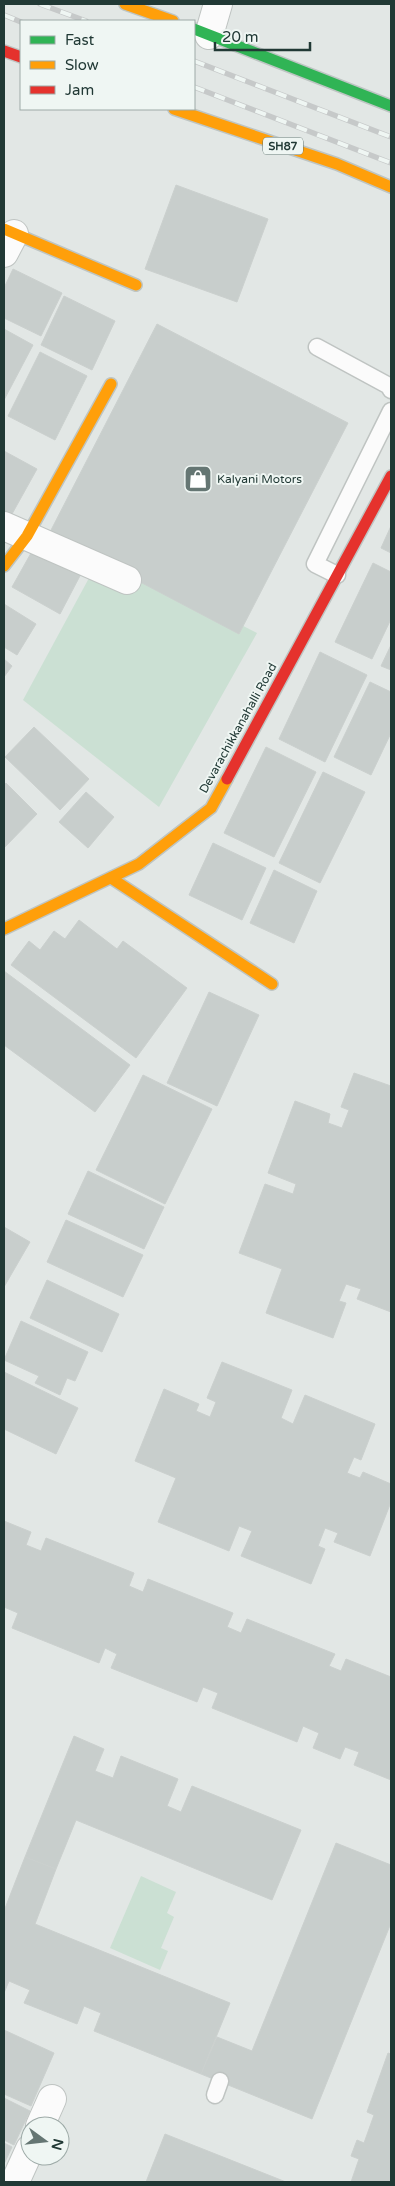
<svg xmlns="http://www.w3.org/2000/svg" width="395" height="2186" font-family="'Varela Round',sans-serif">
	<rect width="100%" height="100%" fill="#e2e7e5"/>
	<g fill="#cbe0d3">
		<polygon points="102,554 257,633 159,807 23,700"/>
		<polygon points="141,1876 176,1892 167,1913 174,1917 161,1948 168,1951 160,1970 110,1948"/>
	</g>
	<g fill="#c8cecc" stroke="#cbd0ce">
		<polygon points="176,185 268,219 237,302 145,269"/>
		<polygon points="13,269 62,293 41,336 4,318 4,288"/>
		<polygon points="64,296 115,321 92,370 41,345"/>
		<polygon points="157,324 348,423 239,634 49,534"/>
		<polygon points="4,329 33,345 4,400"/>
		<polygon points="40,352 87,376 55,440 8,416"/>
		<polygon points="4,451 37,469 7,523 4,521"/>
		<polygon points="391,526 391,553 381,548"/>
		<polygon points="35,546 82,572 60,614 12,587"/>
		<polygon points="373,563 391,572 391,619 372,659 335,642"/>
		<polygon points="4,604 36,624 17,655 4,647"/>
		<polygon points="391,645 391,670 381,666"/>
		<polygon points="320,652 367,675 325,762 279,739"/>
		<polygon points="4,659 12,666 4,677"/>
		<polygon points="370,682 391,692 391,733 371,775 334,757"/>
		<polygon points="34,727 89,779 60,810 5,757"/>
		<polygon points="266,747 316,772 274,857 224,833"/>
		<polygon points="323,772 365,792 320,883 279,863"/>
		<polygon points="6,783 37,814 4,848 4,785"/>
		<polygon points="86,792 114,817 88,848 59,822"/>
		<polygon points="213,843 266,868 242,920 189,895"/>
		<polygon points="274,870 317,891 294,943 250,923"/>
		<polygon points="79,920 117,949 123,941 187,988 136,1058 11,965 29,941 40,950 54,931 65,939"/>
		<polygon points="4,971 130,1065 95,1112 4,1045"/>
		<polygon points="209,992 259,1015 217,1106 167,1083"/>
		<polygon points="354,1073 391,1086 391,1312 357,1299 361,1289 346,1284 339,1301 346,1303 333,1338 266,1313 282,1269 239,1253 265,1184 293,1194 296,1184 268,1173 295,1101 330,1114 328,1123 342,1128 349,1110 341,1107"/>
		<polygon points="143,1075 212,1109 165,1204 96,1170"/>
		<polygon points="88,1171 164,1207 144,1249 68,1214"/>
		<polygon points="66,1220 143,1255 123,1297 47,1262"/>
		<polygon points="4,1227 30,1242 4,1287"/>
		<polygon points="47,1280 119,1314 102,1352 30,1318"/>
		<polygon points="21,1321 88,1352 75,1381 67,1378 60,1395 35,1383 39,1376 4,1360"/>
		<polygon points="222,1362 292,1390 281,1418 293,1424 305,1395 375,1424 361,1460 354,1457 347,1473 360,1478 363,1472 391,1484 391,1502 370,1556 334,1542 338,1533 325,1528 318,1546 325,1549 311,1584 241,1556 252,1531 239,1526 229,1551 158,1522 176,1478 135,1461 164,1389 199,1404 196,1411 210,1417 216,1402 207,1398"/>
		<polygon points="4,1372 78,1408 56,1454 4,1429"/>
		<polygon points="4,1521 31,1532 26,1545 41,1551 46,1538 134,1573 129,1586 143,1592 148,1579 233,1613 227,1627 241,1633 247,1619 335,1654 329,1666 341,1671 346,1659 391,1677 391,1780 354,1765 359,1752 345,1747 340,1759 313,1748 319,1733 303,1726 297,1742 212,1708 218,1693 203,1687 197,1702 111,1668 117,1654 105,1648 99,1663 12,1628 18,1613 4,1607"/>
		<polygon points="74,1736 104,1749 95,1771 113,1778 121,1756 178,1779 167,1806 181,1812 192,1786 301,1830 272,1900 76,1820 56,1869 25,1857"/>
		<polygon points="336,1843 391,1865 391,1923 312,2119 201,2074 217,2037 252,2051"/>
		<polygon points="25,1857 56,1869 35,1924 230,2003 201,2074 94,2031 101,2013 84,2006 77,2024 24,2003 30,1990 9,1981 4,1993 4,1911"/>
		<polygon points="4,2030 54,2053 31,2106 4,2094"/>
		<polygon points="388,2053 391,2054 391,2182 351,2182 359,2159 351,2156 357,2140 364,2143 374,2115 367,2112"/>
		<polygon points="4,2098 30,2111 14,2145 4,2140"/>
		<polygon points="165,2134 286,2182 146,2182"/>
		<polygon points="4,2143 12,2147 4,2164"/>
	</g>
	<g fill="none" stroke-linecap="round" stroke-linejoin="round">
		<defs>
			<g id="lane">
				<polyline points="317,347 389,386 391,390"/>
				<polyline points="337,575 315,564 391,411"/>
				<polyline points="215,2095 220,2081"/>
			</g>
			<g id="street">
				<polyline points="209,35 218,4"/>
				<polyline points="4,253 14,234"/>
				<polyline points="4,526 127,580"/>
				<polyline points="40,2126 52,2099"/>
				<polyline points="15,2182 30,2149"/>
			</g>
			<polyline id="fast" points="194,29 391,106"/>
			<g id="slow">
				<polyline points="125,4 173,21"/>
				<polyline points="174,109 337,164 391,187"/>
				<polyline points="4,229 136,285"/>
				<polyline points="4,566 27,536 111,384"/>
				<polyline points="111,878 272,984"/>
				<polyline points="4,929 139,864 211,808 227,779"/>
			</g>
			<g id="jam">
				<polyline points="4,51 21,57"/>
				<polyline points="227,779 391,476"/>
			</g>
		</defs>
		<use href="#lane" stroke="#bfc4c2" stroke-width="19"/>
		<use href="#street" stroke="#bfc4c2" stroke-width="30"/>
		<use href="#fast" stroke="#bec5c3" stroke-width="14"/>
		<use href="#slow" stroke="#bec5c3" stroke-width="14"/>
		<use href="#jam" stroke="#bec5c3" stroke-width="14"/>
		<use href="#lane" stroke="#fbfbfb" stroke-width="16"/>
		<use href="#street" stroke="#fbfbfb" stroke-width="28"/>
		<use href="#fast" stroke="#30b455" stroke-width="11"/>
		<use href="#slow" stroke="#ff9f0a" stroke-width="11"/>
		<use href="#jam" stroke="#e5322d" stroke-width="11"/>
		<defs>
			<g id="rail">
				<polyline points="40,4 86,21"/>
				<polyline points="4,15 21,22"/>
				<polyline points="194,61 391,137"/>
				<polyline points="194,87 391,163"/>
			</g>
		</defs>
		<use href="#rail" stroke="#c6c9c9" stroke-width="5.5"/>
		<use href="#rail" stroke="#eff6f3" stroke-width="4" stroke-dasharray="11" stroke-linecap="butt"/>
	</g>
	<defs>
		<symbol id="shop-square" viewBox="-11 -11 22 22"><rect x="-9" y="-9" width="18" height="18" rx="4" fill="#657673" stroke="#eff6f3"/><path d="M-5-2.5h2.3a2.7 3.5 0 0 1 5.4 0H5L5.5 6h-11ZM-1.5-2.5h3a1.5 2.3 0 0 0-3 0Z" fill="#fff"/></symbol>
	</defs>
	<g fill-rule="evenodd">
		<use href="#shop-square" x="182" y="463" width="32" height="32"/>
	</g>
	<g text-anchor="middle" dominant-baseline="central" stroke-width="4" stroke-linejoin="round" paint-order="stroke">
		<rect fill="#eff6f3" stroke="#5f726e" stroke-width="1" x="263" y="137.5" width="40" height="17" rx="4"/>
		<g font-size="11" font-weight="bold" fill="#213935">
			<text x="283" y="146">SH87</text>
		</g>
		<g font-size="12" fill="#213935" stroke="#eff6f3" text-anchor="start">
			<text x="217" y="479">Kalyani Motors</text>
		</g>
		<g font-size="12" fill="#213935" stroke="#eff6f3">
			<text transform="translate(238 728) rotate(-61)">Devarachikkanahalli Road</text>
		</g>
	</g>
	<rect width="395" height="2186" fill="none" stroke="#213935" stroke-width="10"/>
	<rect x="20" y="20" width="175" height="90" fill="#eff6f3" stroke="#9daaa7"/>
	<rect x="30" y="36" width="25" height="8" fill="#30b455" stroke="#9daaa7"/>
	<text x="65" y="45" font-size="15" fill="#213935">Fast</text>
	<rect x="30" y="61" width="25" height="8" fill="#ff9f0a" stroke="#9daaa7"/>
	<text x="65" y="70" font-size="15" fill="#213935">Slow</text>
	<rect x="30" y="86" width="25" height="8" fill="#e5322d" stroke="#9daaa7"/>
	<text x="65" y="95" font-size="15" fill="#213935">Jam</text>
	<g transform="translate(45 2141) rotate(105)"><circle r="24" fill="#eff6f3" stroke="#9daaa7"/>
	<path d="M0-4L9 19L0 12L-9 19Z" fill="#657673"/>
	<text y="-8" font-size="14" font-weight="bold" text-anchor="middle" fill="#213935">N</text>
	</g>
	<path d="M215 42v8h95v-8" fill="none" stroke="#213935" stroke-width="2.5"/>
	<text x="222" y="42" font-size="15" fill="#213935" stroke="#eff6f3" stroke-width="4" paint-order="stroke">20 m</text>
</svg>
